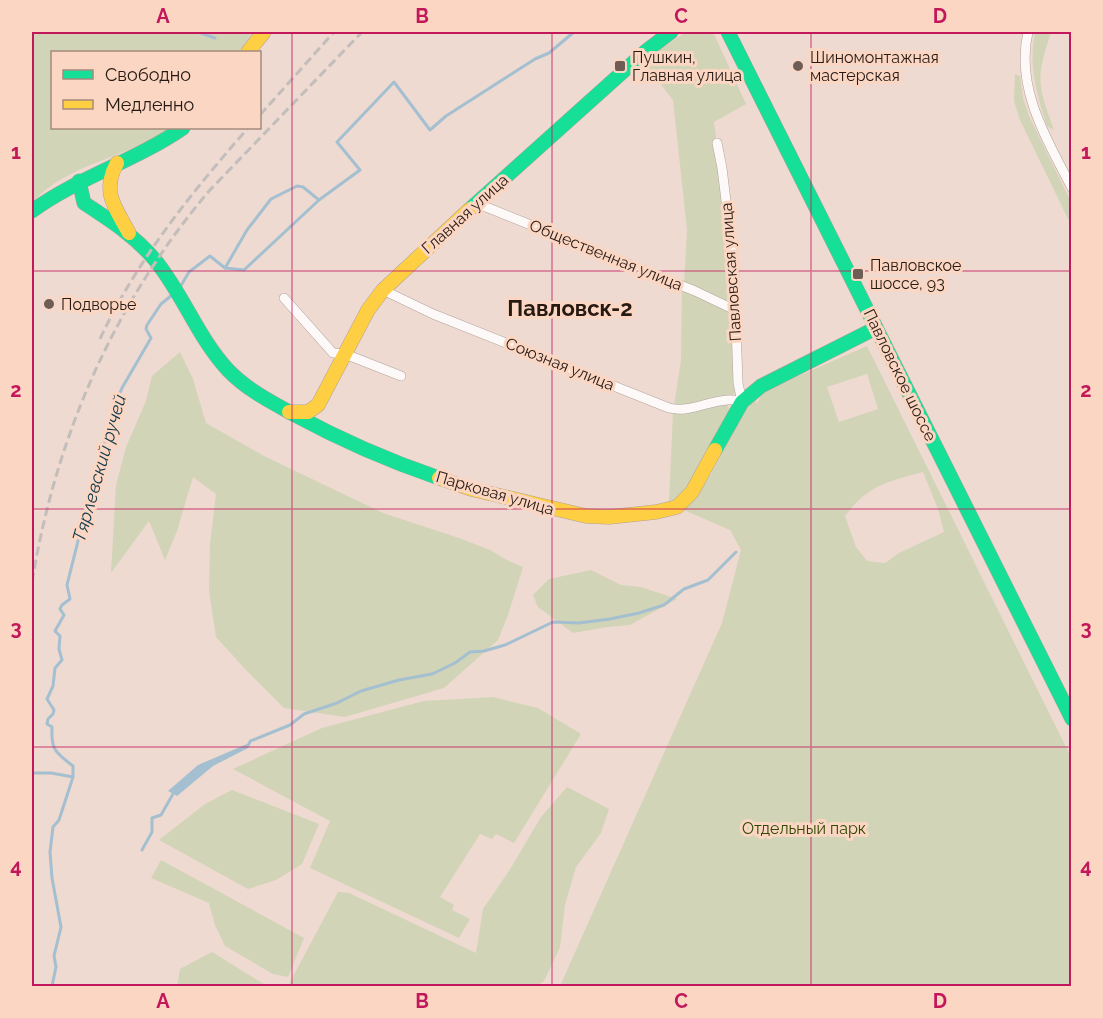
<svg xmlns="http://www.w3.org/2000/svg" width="1103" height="1018" font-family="Raleway,sans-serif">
	<rect width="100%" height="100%" fill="#eedad0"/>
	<g fill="#d2d4b7" fill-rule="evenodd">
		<path d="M32,32h223l-16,20h-187v76h118c-43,31 -102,34 -138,75z"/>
		<polygon points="686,32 713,32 746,104 714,122 716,137 714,143 725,209 733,305 684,283 687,230 673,100 643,61"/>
		<path d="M1035,32h16c-15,46 -14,52 3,98l-7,-4c-10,-31 -19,-61 -12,-94z"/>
		<polygon points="1015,74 1020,76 1023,98 1029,116 1071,202 1071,225 1020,120 1014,101"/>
		<polygon points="682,287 731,312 736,392 731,396 691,405 674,406 681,360"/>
		<path d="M867,346l204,411v229h-511l162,-363 19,-73 -11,-20 -46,-20c16,-16 29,-38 39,-59 10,-18 17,-39 33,-52l1,5 5,-12zM867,374l11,35 -39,13 -12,-35zM923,472l15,37 6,23 -45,21 -14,10 -18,-2 -11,-14 -11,-31c23,-31 42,-34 78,-44z"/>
		<polygon points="180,352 193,379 206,423 264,456 383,513 459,538 490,550 507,560 523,567 508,615 498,640 444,688 345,717 284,708 246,670 216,637 209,591 210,544 216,494 193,477 177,531 165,560 149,521 111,573 116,485 126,447 146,401 152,376"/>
		<path d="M727,403l3,8c-12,23 -36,84 -61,91l4,-90z"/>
		<polygon points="591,570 621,585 641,587 677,599 630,625 608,627 573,633 538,607 533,595 549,579"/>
		<polygon points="493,697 538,708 581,734 514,843 496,834 492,839 480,834 440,897 454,905 452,910 470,919 459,938 310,868 330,821 233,769 322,728 424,701"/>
		<polygon points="567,787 609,809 601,833 576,867 565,905 560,947 544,981 537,986 288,986 338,892 349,893 476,953 483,909 509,871 541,817"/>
		<polygon points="232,790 319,824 302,864 276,880 248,889 159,840 205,804"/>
		<polygon points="161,860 304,938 288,977 273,974 225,946 215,925 209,903 151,878"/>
		<polygon points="212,952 267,986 177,986 180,969"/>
	</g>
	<polygon fill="#a4c0d0" points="250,739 253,740 248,748 213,766 177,796 168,791 198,765 247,744"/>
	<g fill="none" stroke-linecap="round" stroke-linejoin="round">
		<g stroke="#a4c0d0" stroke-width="3">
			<polyline points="198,32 215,38"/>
			<polyline points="225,268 244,270 319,200"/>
			<polyline points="179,289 189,272 210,256 225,268 247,230 271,199 297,186 303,187 319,200 360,170 337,142 394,82 430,130 446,116 535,59 549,53 574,32"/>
			<polyline points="253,740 290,725 304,714 337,703 361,691 399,680 432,674 455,663 470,652 484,651 505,645 553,622 579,623 610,619 639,613 664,605 684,589 708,580 736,552"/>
			<polyline points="32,773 51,773 73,777"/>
			<polyline points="142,850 152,832 152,818 161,815 173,794"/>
			<path d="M52,986l4,-19 -2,-11 7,-29 -9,-49 -2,-26 3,-25 6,-7 14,-43v-11c-18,-14 -22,-16 -21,-39l-5,-3 1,-5 5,-5 1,-4 -7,-11 6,-13 2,-18 7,-8 -3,-11 1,-13 -5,-5 9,-16 -4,-6 2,-4 8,-6 -3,-14 20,-80c-1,-12 5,-17 9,-28 3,-8 1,-20 5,-28 2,-8 8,-6 5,-16l9,-11 -4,-6 9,-12 -1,-9 3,-7 29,-50 -5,-9 1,-4 14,-21 11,-9"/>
		</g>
		<defs>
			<g id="street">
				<path d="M1028,32c-13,56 19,108 44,156"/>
				<polyline points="476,203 695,291 735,310"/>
				<path d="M383,290l50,24 236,94c20,5 38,-7 59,-8 4,-1 10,1 14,2l-4,-19 -4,-117 -12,-98 -5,-25"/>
				<polyline points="284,298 333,353 345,354 401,376"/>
			</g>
			<g id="fast">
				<polyline points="728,32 1072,719"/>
				<path d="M79,181l5,22c26,17 51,33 71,57 28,34 43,78 73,110 18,19 43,32 65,44 46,25 96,47 146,64"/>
				<polyline points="470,209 646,51 671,32"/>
				<path d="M32,211c47,-34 103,-50 151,-83"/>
				<polyline points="715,450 742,402 761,386 876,328"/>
			</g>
			<g id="slow">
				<polyline points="248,52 264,32"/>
				<path d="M117,163c-16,29 -2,44 12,70"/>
				<polyline points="289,412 308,412 318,405 368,310 383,290 470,209"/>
				<polyline points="439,478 471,489 586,516 609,517 656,512 677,507 692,492 715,450"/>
			</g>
		</defs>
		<use href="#street" stroke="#b2a29b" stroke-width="10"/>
		<use href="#fast" stroke="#b2a29b" stroke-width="15"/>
		<use href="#slow" stroke="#b2a29b" stroke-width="15"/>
		<use href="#street" stroke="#fcf9f8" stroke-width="9"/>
		<use href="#fast" stroke="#16e098" stroke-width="14"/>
		<use href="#slow" stroke="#ffcf43" stroke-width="14"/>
		<g stroke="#c3bdbb" stroke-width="3" stroke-dasharray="9 4.5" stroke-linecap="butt">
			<polyline points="260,115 334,32"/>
			<path d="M100,339c36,-78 92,-147 148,-211"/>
			<path d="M32,582c24,-146 81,-277 177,-391l153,-159"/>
		</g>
	</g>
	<path fill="none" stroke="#c2185b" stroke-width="1.5" stroke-opacity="0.55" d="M292,32v954M552,32v954M811,32v954M32,271h1040M32,509h1040M32,747h1040"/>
	<g fill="#6d5d55" stroke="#fbd6c3" stroke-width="2">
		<rect x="614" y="60" width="12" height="12" rx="3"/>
		<circle cx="798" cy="66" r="6"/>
		<rect x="852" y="268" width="12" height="12" rx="3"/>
		<circle cx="49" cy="304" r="6"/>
	</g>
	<g text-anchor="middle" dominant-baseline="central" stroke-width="6" stroke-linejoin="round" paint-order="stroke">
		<g font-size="16" fill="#271a13" stroke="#fbd6c3" text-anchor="start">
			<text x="632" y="57">Пушкин,<tspan x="632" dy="18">Главная улица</tspan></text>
			<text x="810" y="57">Шиномонтажная<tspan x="810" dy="18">мастерская</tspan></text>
			<text x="870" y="265">Павловское<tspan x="870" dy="18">шоссе, 93</tspan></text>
			<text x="61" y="304">Подворье</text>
		</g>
		<g font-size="16" fill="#271a13" stroke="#fbd6c3">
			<text transform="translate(465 214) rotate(-42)">Главная улица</text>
			<text transform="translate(606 255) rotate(22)">Общественная улица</text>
			<text transform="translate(731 272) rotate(-94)">Павловская улица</text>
			<text transform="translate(560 364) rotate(22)">Союзная улица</text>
			<text transform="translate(900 375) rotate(64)">Павловское шоссе</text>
			<text transform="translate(495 493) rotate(16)">Парковая улица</text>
		</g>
		<g font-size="16" fill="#304700" stroke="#fbd6c3">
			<text x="804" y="828">Отдельный парк</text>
		</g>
		<g font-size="18" font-style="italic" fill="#0f384c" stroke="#fbd6c3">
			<text transform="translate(99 468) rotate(-74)">Тярлевский ручей</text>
		</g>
		<g font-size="22" font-weight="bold" fill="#271a13" stroke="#fbd6c3">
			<text x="570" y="308">Павловск-2</text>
		</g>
	</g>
	<rect width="1103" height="1018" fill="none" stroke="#fbd6c3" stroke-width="66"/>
	<rect x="51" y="51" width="210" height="78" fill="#fbd6c3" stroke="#a68b7d" stroke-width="1.5"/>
	<rect x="63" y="70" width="30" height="9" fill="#16e098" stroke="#a68b7d" stroke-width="1.5"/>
	<text x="105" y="81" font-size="18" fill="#271a13">Свободно</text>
	<rect x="63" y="100" width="30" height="9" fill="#ffcf43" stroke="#a68b7d" stroke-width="1.5"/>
	<text x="105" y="111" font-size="18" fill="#271a13">Медленно</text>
	<rect x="33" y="33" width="1037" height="952" fill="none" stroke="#c2185b" stroke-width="2"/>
	<g font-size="20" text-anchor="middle" font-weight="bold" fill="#c2185b">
		<text x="163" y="23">A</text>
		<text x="422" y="23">B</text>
		<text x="681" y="23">C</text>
		<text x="940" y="23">D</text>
		<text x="16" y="159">1</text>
		<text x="1086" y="159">1</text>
		<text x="16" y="397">2</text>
		<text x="1086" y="397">2</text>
		<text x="16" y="635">3</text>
		<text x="1086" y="635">3</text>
		<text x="16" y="873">4</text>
		<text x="1086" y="873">4</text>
		<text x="163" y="1008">A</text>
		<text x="422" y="1008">B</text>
		<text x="681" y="1008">C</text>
		<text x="940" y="1008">D</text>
	</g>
</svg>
